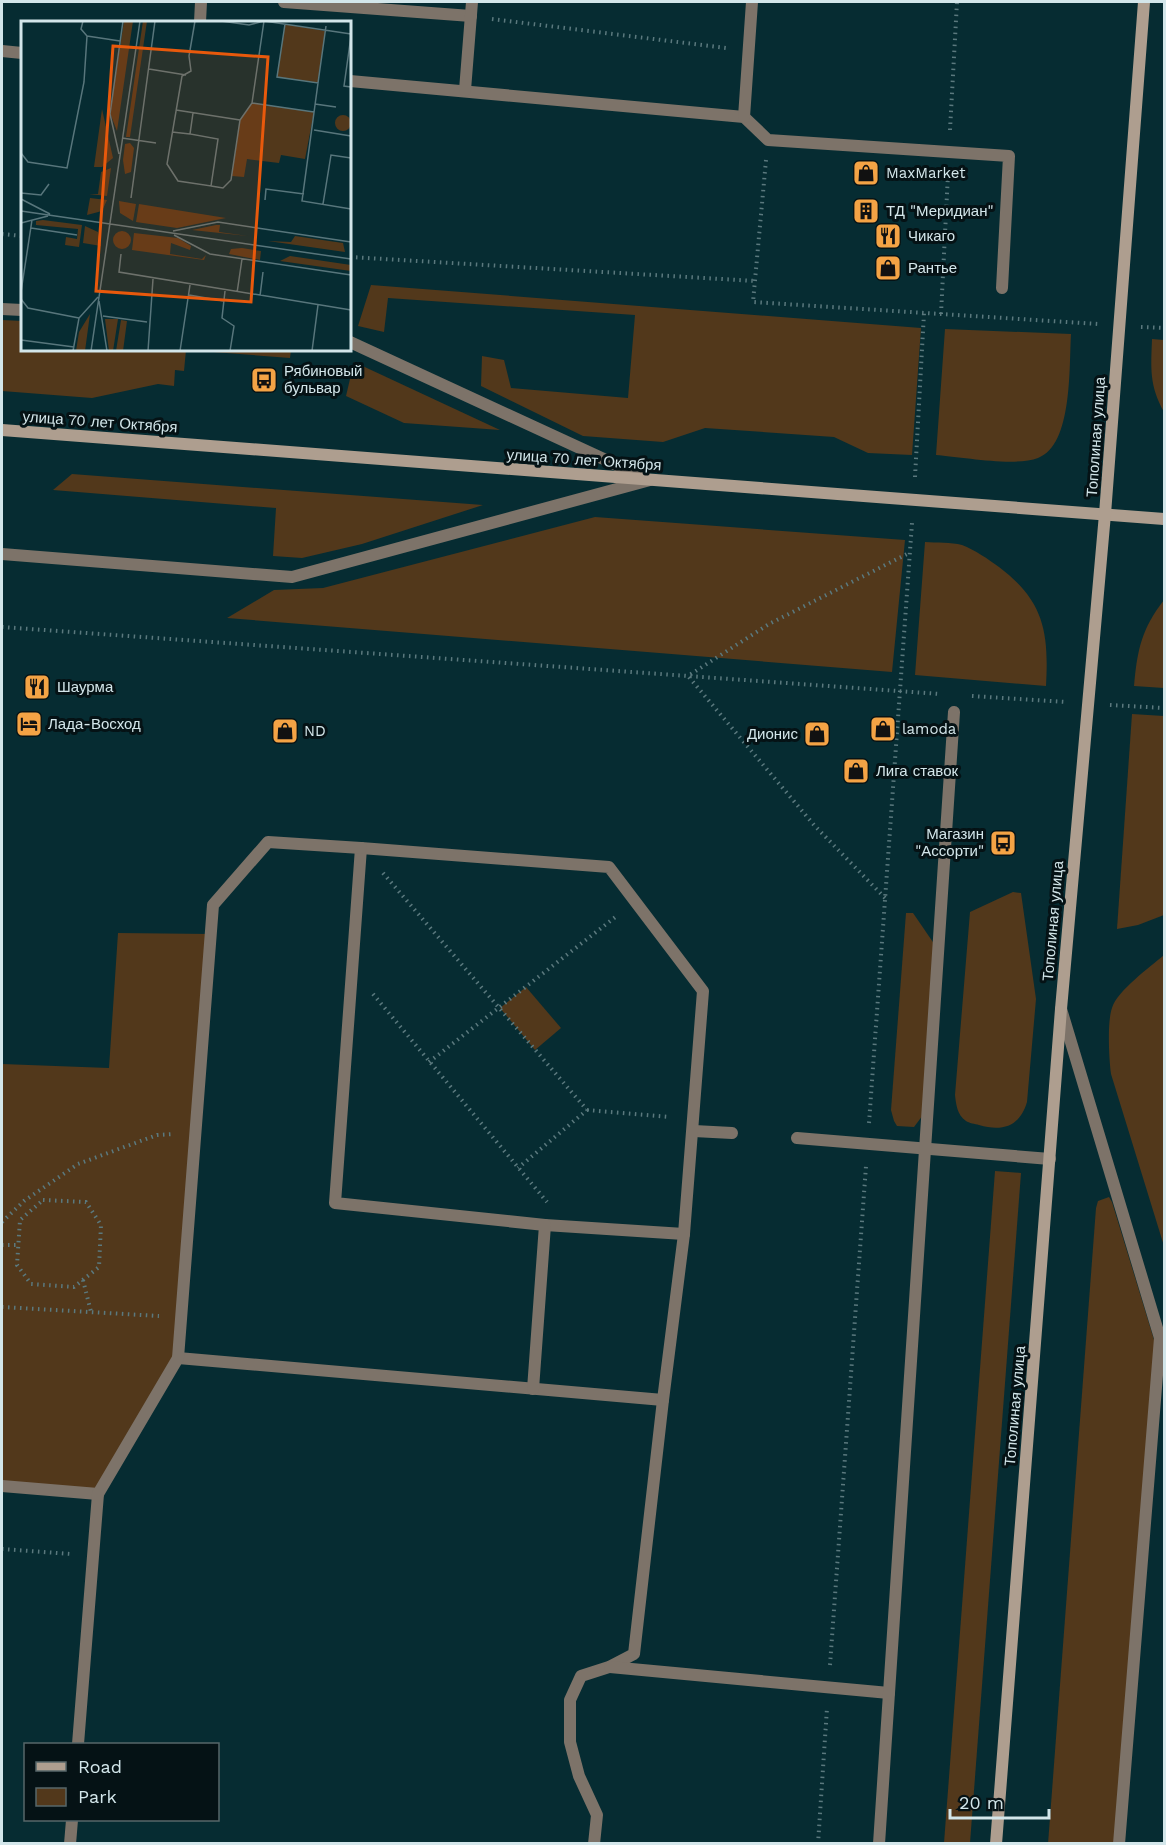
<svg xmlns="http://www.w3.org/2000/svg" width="1166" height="1845" font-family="'Work Sans',sans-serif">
	<rect width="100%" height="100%" fill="#062c32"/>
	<g fill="#52381b">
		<polygon points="371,285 921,328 912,455 868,453 834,437 705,428 663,442 583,436 481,386 482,356 504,360 511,388 628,398 635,315 388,298 384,332 358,326"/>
		<polygon points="2,320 22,321 22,350 186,350 184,371 175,370 174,386 158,384 92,398 2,391"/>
		<path d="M945,329l126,5c-2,32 2,111 -33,124 -23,9 -76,-1 -102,-3z"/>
		<path d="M1152,339l12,1v72c-15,-27 -13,-44 -12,-73z"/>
		<polygon points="187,350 291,350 290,358"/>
		<polygon points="354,362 500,430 404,423 346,396"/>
		<polygon points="72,474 483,505 362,544 302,558 273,556 276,508 53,490"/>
		<polygon points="595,517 905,540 892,672 227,618 274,590 323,588"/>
		<path d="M925,542c12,1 26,0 37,3 13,5 26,14 37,22 45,34 50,65 47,119l-131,-11z"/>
		<path d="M1164,600v88l-30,-2c3,-36 8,-58 30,-86z"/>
		<polygon points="1132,714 1164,716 1164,915 1138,925 1117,929"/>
		<path d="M1013,892l8,1 15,106 -9,103c-7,24 -24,30 -48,23 -4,-1 -10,-2 -13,-4 -9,-6 -10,-17 -11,-26l15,-183z"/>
		<polygon points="906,913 913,913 937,948 923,1115 914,1127 897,1126 894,1121 891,1110"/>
		<polygon points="118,933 211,934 178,1358 98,1494 2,1486 2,1064 109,1068"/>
		<path d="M1164,955v291l-53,-172c-2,-15 -4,-52 1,-66 5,-17 38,-41 52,-53z"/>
		<polygon points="526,987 561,1028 535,1050 500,1008"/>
		<polygon points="995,1171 1021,1173 970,1843 944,1843"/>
		<polygon points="1109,1197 1112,1202 1155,1343 1115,1843 1048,1844 1096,1208 1098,1201"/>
	</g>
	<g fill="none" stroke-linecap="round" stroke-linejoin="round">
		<g stroke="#5b797e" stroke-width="4" stroke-dasharray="1.5 4.5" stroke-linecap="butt">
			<polyline points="492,19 726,48"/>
			<polyline points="950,130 957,2"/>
			<polyline points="766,160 753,302 1098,324"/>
			<polyline points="2,234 22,236"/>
			<polyline points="350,257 755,281"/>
			<polyline points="941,314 948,174"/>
			<polyline points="1141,327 1164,328"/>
			<polyline points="915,477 924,313"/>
			<polyline points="2,627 940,694"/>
			<polyline points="972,696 1066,702"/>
			<polyline points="1110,705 1164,708"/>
			<polyline points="383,873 587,1110 518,1168"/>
			<polyline points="885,898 814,825 688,676 769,624 909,553"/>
			<polyline points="373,994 547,1202"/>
			<polyline points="429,1062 618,915"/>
			<polyline points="587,1110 670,1117"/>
			<polyline points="869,1123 912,523"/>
			<polygon points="43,1200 86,1202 101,1225 99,1267 74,1287 31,1284 17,1265 20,1220"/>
			<polyline points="2,1222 24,1201 78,1164 157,1135 174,1134"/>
			<polyline points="2,1245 17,1245"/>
			<polyline points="83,1280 91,1312"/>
			<polyline points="2,1307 159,1316"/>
			<polyline points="2,1549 71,1554"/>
			<polyline points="830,1665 866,1166"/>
			<polyline points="818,1844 827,1708"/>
		</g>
		<g stroke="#7d7369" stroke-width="12">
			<polyline points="284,2 471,16"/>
			<polyline points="200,22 201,2"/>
			<polyline points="2,51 22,53"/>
			<polyline points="350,81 744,117 768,140 1009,156 1002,288"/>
			<polyline points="465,90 472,2"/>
			<polyline points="744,117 752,2"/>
			<polyline points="694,1131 732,1133"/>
			<polyline points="797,1138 1050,1159"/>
			<polyline points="545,1225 684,1234"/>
			<polyline points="178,1358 663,1400"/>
			<polyline points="533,1389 545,1225 335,1203 361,848 609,867 703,991 684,1234 663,1400 634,1654 609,1667 581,1676 570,1700 570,1742 579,1776 597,1815 594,1844"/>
			<polyline points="2,1486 98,1494"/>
			<polyline points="610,1667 889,1693"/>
			<polyline points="78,1744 98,1494 178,1358 213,905 268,842 361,848"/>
			<polyline points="70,1844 72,1820"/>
			<polyline points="879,1844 954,712"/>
		</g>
		<g stroke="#7d7369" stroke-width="12">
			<polyline points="2,309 22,310"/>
			<polyline points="350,342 647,479"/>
			<polyline points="2,554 292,577 650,480"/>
			<polyline points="1061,1009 1160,1338 1119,1844"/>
		</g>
		<g stroke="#ae9e8f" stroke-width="12">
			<polyline points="2,430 1164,519"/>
			<polyline points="996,1844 1061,1009 1105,514 1144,2"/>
		</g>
	</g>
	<defs>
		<symbol id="shop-square" viewBox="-11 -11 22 22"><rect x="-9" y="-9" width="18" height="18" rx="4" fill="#f4a345" stroke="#051215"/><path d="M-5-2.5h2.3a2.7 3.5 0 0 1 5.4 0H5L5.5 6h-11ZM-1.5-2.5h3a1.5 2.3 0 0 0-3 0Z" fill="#111"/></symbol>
		<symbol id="building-square" viewBox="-11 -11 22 22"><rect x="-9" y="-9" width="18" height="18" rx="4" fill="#f4a345" stroke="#051215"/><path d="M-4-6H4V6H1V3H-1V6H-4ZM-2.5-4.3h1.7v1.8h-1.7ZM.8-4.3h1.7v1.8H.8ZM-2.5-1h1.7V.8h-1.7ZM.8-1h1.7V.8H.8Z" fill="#111"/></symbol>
		<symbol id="restaurant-square" viewBox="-11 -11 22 22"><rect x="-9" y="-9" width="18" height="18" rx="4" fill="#f4a345" stroke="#051215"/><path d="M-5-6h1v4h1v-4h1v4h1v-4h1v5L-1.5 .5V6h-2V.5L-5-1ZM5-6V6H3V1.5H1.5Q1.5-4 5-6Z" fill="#111"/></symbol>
		<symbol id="bus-square" viewBox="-11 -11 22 22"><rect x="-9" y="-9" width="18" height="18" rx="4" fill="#f4a345" stroke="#051215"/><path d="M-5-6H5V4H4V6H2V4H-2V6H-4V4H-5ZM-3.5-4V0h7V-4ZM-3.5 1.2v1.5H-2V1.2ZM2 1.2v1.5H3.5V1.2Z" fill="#111"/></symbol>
		<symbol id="hotel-square" viewBox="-11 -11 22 22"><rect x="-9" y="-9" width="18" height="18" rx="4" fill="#f4a345" stroke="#051215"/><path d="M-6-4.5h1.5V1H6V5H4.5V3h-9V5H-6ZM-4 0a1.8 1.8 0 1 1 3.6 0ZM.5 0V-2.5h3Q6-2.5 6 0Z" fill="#111"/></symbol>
	</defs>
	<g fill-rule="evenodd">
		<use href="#shop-square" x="851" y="158" width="30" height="30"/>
		<use href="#building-square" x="851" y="196" width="30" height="30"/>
		<use href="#restaurant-square" x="873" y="221" width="30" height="30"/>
		<use href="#shop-square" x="873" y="253" width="30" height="30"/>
		<use href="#bus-square" x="249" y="365" width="30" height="30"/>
		<use href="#restaurant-square" x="22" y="672" width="30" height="30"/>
		<use href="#hotel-square" x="14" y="709" width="30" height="30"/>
		<use href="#shop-square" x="868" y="714" width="30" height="30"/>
		<use href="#shop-square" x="270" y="716" width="30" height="30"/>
		<use href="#shop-square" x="802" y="719" width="30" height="30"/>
		<use href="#shop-square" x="841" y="756" width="30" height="30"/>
		<use href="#bus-square" x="988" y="828" width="30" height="30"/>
	</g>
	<g text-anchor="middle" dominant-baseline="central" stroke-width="6" stroke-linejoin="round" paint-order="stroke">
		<g font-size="15" fill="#d3e6ea" stroke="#051215" text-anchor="start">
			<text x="886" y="173">MaxMarket</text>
			<text x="886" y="211">ТД "Меридиан"</text>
			<text x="908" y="236">Чикаго</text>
			<text x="908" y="268">Рантье</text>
			<text x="284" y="371">Рябиновый<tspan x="284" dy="17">бульвар</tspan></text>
			<text x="57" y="687">Шаурма</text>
			<text x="48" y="724">Лада-Восход</text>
			<text x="902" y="729">lamoda</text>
			<text x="304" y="731">ND</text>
			<text x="798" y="734" text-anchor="end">Дионис</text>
			<text x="876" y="771">Лига ставок</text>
			<text x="984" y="834" text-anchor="end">Магазин<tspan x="984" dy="17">"Ассорти"</tspan></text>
		</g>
		<g font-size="15" fill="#d3e6ea" stroke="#051215">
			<text transform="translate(100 422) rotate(4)">улица 70 лет Октября</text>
			<text transform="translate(1096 437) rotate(-86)">Тополиная улица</text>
			<text transform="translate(584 460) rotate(4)">улица 70 лет Октября</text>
			<text transform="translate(1053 921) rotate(-85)">Тополиная улица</text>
			<text transform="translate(1015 1406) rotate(-85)">Тополиная улица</text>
		</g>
	</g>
	<g transform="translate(21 21)">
		<rect width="330" height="330" fill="#062c32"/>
		<path d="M103,0h9l-16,110 -7,-18zM122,0h4l-17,116h-4zM264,3l40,7 -7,52 -41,-6zM231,82l62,9 -9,47 -24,-4 -2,8 -32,-4 -3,18 -12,-1 8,-56zM81,88l11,49 -11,9h-8zM314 102a8 8 0 1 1 16 0a8 8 0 1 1-16 0ZM109,122l4,5 -3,24 -6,2 -2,-14 2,-16zM90,147l-4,28 -18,-2h9l3,-22zM69,177l17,2 -5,11 -15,4zM98,180l17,3 -3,17 -13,-8zM118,183l87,14 -49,10 -41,-6zM22,199l39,5 -3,22 -14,-2 1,-8 11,2 1,-10 -42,-4v-4zM195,204h4l-1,7 29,4 -56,-6zM64,205l13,6 3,14 -18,-3zM92 219a9 9 0 1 1 18 0a9 9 0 1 1-18 0ZM113,212l44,5 13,8 -1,4 -19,-7 -1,11 32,5 4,-4 -2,5 -72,-10zM274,215l48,7 2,9 -77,-11 23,1zM221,227l19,3 -1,9 -31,-6 2,-5zM269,235l61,9v6l-71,-10zM69,293l-5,37h-9l3,-19zM84,298h13l-5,32h-4zM100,299l6,1 -4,30h-7z" fill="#52381b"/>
		<path fill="none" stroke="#58767c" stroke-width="1.5" d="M200,0l28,4 15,-4 87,13M264,3l-8,53 41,6 8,-57M66,15l33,5M330,15l-7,50 7,1M128,48l37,6M297,62l-16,118 49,8M231,82l62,9M294,83l21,3M155,89l64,10M172,92l-3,21 28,5 -7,47 -33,-5 -11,-17 15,-88 9,-5 -2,-15 6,-35M293,109l37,6M151,111l18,2M101,117l34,5M0,132l7,9 39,6 17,-86 3,-46 -6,-7 2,-8M98,133l-9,-40 13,-93M190,165l12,2 8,-8 9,-60 12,-17 12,-82M0,172l20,2 8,-11M110,177l24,-177M0,178l29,15M244,179l1,-11 38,5M302,183l8,-49 20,3M0,190l330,48M0,202l27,-7M10,207l46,7M152,210l45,-9 133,20M153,214l36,19 141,21M100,233l-2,18 232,38M204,270l-3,27 12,8 -4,25M0,271l11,-72M216,272l5,-34M168,274l35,6M239,275l3,-24M0,278l7,9 51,10M78,280l8,50M82,295l44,6M0,319l53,7M52,330l6,-33 19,-21M70,330l49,-330M127,330l5,-72M159,330l10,-66M291,330l6,-46"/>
		<path fill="#e8590c" fill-opacity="0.15" stroke="#e8590c" stroke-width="3" d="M92,25l155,11 -17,245 -155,-11z"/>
		<rect width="330" height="330" fill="none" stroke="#d3e6ea" stroke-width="3"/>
	</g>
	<rect width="1166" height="1845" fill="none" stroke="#d3e6ea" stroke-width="6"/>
	<rect x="24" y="1743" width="195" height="78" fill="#051215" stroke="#57676a" stroke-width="1.5"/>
	<rect x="36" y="1762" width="30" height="9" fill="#ae9e8f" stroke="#57676a" stroke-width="1.5"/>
	<text x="78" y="1773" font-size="18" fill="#d3e6ea">Road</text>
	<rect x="36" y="1788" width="30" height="18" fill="#52381b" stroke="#57676a" stroke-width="1.5"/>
	<text x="78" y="1803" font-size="18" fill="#d3e6ea">Park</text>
	<path d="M950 1809v9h99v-9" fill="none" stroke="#d3e6ea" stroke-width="3"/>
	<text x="959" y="1809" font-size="18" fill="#d3e6ea" stroke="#051215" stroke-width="4.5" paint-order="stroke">20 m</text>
</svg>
